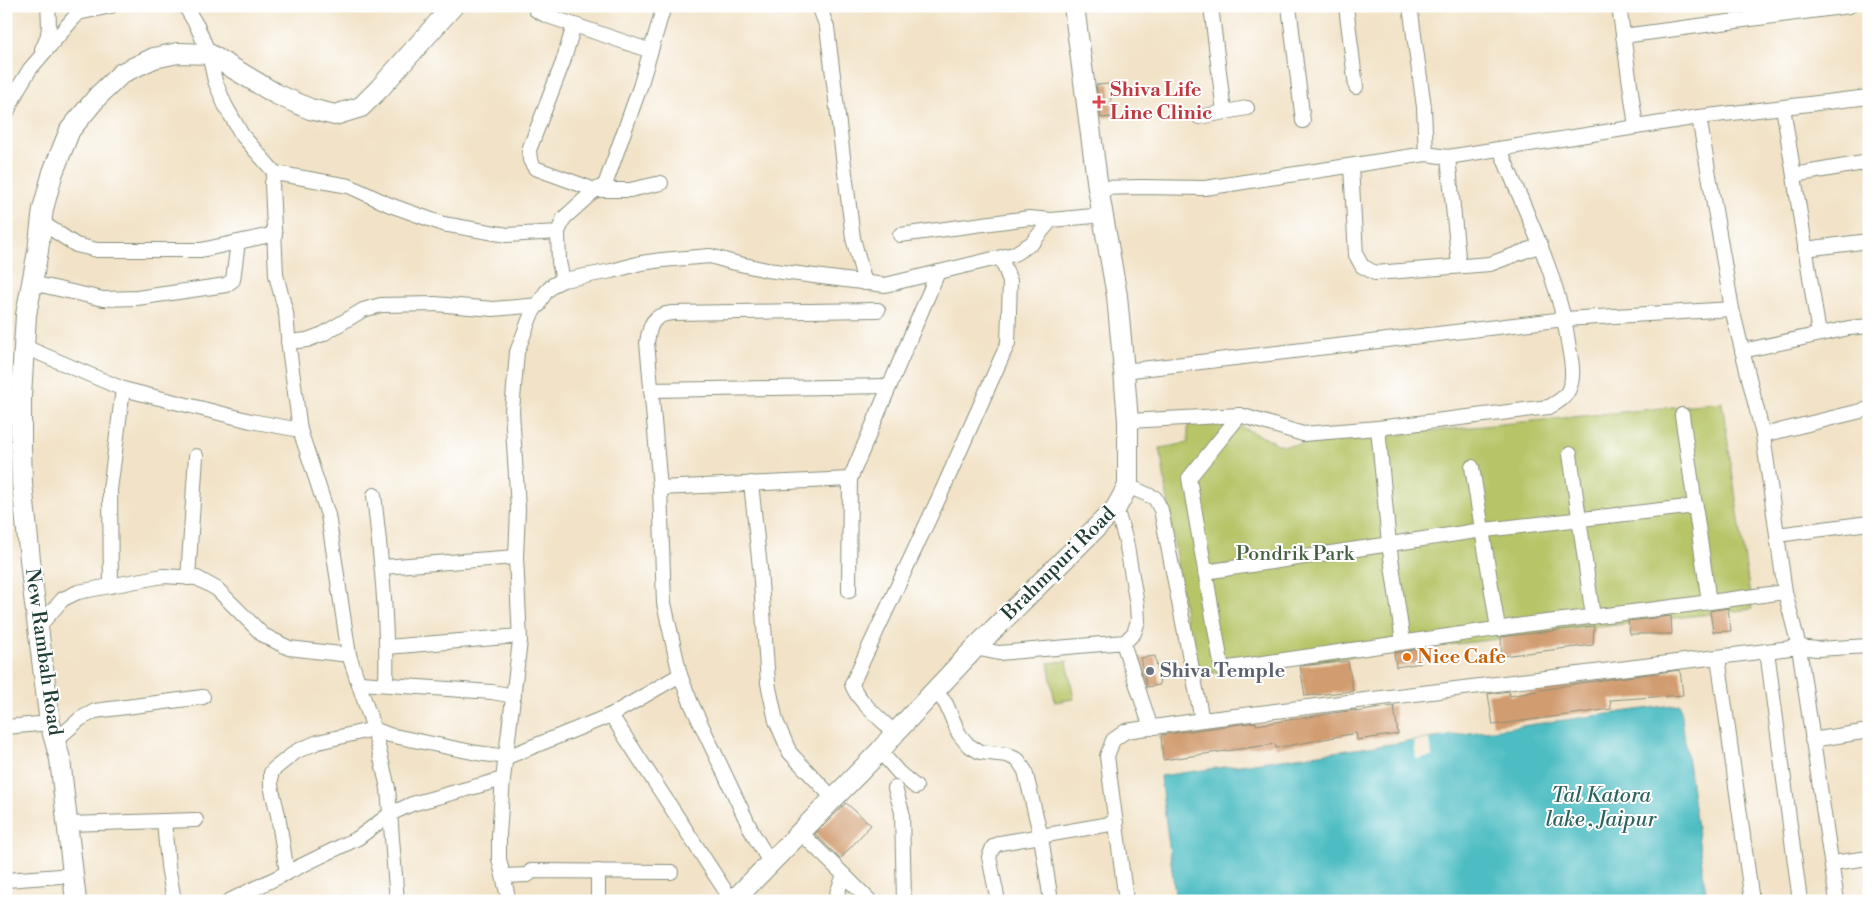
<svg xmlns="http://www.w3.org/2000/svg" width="1875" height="907" font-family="'Libre Bodoni',serif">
	<rect width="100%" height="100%" fill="#fff"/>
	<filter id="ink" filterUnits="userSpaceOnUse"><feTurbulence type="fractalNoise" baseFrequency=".02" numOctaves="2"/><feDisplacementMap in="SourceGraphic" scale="10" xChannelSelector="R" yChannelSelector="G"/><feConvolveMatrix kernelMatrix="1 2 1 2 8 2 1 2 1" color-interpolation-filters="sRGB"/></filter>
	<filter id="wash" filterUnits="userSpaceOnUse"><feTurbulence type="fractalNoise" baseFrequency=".0096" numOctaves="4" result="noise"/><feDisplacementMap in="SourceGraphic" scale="20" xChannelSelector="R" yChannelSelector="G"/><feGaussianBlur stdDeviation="1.12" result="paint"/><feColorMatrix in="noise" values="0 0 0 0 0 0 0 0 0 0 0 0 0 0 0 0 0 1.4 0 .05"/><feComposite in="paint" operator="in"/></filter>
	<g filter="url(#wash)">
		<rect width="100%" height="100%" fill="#f2e3c8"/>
		<g fill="#b7c568" stroke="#6b814e">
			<polygon points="1722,402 1752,609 1194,675 1160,448 1188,443 1188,424 1239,426 1283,446"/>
			<polygon points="1067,661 1074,699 1055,702 1048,663"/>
		</g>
		<polygon fill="#4ebdc3" stroke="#367d7c" points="1680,704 1707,901 1176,901 1160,776"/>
		<polygon fill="#f2e3c8" points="1430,739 1432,757 1416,759 1414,741"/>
		<g id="blocks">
			<g fill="#d19c70">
				<polygon points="1109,84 1113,117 1101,118 1096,85"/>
				<polygon points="1728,608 1731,631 1713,632 1710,611"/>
				<polygon points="1671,616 1672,634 1630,634 1628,621"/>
				<polygon points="1594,626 1593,645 1502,656 1501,637"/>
				<polygon points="1419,649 1421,663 1396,667 1394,653"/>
				<polygon points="1155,656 1160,685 1147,687 1140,658"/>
				<polygon points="1348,661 1353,691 1305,696 1300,666"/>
				<polygon points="1680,670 1683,695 1610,700 1611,709 1493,725 1488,694 1509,691 1510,696 1580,683"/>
				<polygon points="1394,706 1398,734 1357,740 1356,733 1276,748 1275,744 1163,760 1161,735 1256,722 1256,725 1334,713 1356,710 1356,712"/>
				<polygon points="846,803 871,825 840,859 815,834"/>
			</g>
		</g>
	</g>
	<g filter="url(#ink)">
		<use href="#blocks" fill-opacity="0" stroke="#88907e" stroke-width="1"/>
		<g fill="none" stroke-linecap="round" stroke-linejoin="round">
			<defs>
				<g id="street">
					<polyline points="185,6 197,26 209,54 215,81 225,105 242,135 275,173 349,186 390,205 443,224 507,235 558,232 564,218 595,190 605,185 640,87 664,6"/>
					<polyline points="535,6 536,10 545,15 651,51"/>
					<polyline points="819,6 827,27 853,238 865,283"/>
					<polyline points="1211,6 1224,112"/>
					<polyline points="1289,6 1303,121"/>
					<polyline points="1346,6 1356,87"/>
					<polyline points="1410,6 1424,107 1426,154 1448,157 1699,117 1869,97"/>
					<polyline points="1619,6 1636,127"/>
					<polyline points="574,25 563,62 529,150 530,160 535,168 595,190 630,190 661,183"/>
					<polyline points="1623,36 1849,6"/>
					<path d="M42,49c9,-14 7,-27 6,-43"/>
					<polyline points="1783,107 1819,334"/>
					<polyline points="6,114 19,87 30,69 78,13 111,6"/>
					<polyline points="1199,117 1247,108"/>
					<polyline points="1699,117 1732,309 1763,435 1785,592 1799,647 1837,901"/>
					<polyline points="1448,157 1459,266"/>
					<polyline points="1351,166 1356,255 1362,266 1375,273 1490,264 1541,245"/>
					<polyline points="275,173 272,183 276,275 286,313 289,348 300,430"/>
					<polyline points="1794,175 1869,162"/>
					<polyline points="1098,188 1141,187 1205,188 1426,154"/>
					<polyline points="41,222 76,245 97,250 201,250 275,234"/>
					<polyline points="558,232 559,262 563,280"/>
					<polyline points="900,235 1029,218 1051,220"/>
					<polyline points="1805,249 1869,241"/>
					<polyline points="32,283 103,299 137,298 226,285 233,280 238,242"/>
					<polyline points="288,342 307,340 323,334 363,310 381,305 435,304 493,309 539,305"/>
					<polyline points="25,347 123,389 251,421 300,430 328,515 349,655 374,729 388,788 397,901"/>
					<polyline points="1742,351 1849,328 1869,326"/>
					<polyline points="1124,371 1565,319 1732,309"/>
					<polyline points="651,390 889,386"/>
					<polyline points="1240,415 1189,478 1222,669 1530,624 1657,609 1785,592"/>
					<polyline points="1682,415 1709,602"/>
					<path d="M1128,421l112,-6 63,19 75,-6 171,-21c11,-6 19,-11 22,-24 3,-11 0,-24 -2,-35 -9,-69 -43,-134 -69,-199"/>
					<polyline points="1378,428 1389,544 1403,642"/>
					<polyline points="1763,435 1869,409"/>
					<polyline points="1570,454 1593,617"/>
					<polyline points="1472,467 1498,629"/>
					<polyline points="751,483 760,568 768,683 776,721 790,753 833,798"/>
					<polyline points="1128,486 1155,498 1161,510 1202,720"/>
					<polyline points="660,488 850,479"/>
					<path d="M374,495c7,63 14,126 12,189"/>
					<polyline points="1777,535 1869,523"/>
					<polyline points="382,567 516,557"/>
					<polyline points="1205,572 1476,531 1696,506"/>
					<polyline points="188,578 196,456"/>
					<polyline points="111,586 110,490 123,389"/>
					<polyline points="849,591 850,479 938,272"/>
					<polyline points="39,626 63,599 78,592 163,576 197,578 217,589 263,635 289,648 349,655"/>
					<polyline points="387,647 519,636"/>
					<polyline points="975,648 999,653 1125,642 1134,633 1138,621 1137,605 1126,541 1116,508"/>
					<polyline points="1125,649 1151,728"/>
					<polyline points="1767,651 1800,901"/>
					<polyline points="1718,657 1752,901"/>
					<polyline points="680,675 691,703 753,834 770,862"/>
					<polyline points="360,683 492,692 514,696"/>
					<polyline points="935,690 946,704 959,734 968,745 980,752 1007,755 1018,760 1025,771 1041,837 1051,901"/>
					<polyline points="611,715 732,901"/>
					<polyline points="6,727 50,723"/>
					<path d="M895,733c-12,-12 -39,-33 -43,-49l90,-193 66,-148 2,-62 -9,-23"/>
					<polyline points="1812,740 1869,731"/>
					<polyline points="55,741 80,719 95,711 203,697"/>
					<polyline points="880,751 899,773 916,787"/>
					<polyline points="895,788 902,812 904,901"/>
					<polyline points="164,821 168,866 174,901"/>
					<polyline points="68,824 196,820"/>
					<polyline points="800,832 844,875 834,901"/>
					<polyline points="1832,863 1869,858"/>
					<polyline points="598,871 598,901"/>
					<path d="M287,873l-9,-58 -7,-29v-13l3,-4 23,-18 21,-9 56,-13 15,6 88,18 30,4 104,-42 69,-40 -16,-72 -4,-115 -13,-146c3,-17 5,-27 25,-29l206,-3"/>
					<polyline points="844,875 870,901"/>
					<polyline points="503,876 528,875 531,871 671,872"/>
					<polyline points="6,880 74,875"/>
					<polyline points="229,901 358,838 390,814 412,804 503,779"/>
					<polyline points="509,901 499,859 499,835 503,779 520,641 516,557 518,509 512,411 517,352 531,315 546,292 553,285 563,280 612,271 641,263 662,260 710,256 731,262 767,270 885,285 1014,254 1032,243 1051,220 1104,215"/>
					<polyline points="998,901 989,857 993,847 1000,843 1116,823"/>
					<polyline points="1126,901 1107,756 1113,740 1126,731 1202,720 1799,647 1817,649 1869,646"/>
				</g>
				<g id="secondary">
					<polyline points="76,901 60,759 50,723 33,588 22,483 21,446 21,396 26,315 38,251 43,209 53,172 70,130 98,96 122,73 154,58 178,53 209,54 276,94 310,109 335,115 361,107 380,88 453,6"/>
					<polyline points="733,901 880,751 895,733 975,648 1116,508 1128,486 1128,421 1124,371 1117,296 1098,188 1074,6"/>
				</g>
			</defs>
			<use href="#street" stroke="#88907e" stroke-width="16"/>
			<use href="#secondary" stroke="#88907e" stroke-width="22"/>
			<use href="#street" stroke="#fff" stroke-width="14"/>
			<use href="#secondary" stroke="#fff" stroke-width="20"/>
		</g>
	</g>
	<path fill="#e0444e" stroke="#fff" stroke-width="2" d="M1096.5 94.5h5v5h5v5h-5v5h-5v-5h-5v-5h5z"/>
	<circle fill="#e8710a" stroke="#fff" stroke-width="2" cx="1407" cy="657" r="5"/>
	<circle fill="#6b7280" stroke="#fff" stroke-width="2" cx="1150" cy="671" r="5"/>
	<g text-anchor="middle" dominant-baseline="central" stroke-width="4" stroke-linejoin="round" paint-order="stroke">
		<g font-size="20" font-weight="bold" fill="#be3a42" stroke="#fff" text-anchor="start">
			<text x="1110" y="90">Shiva Life<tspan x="1110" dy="23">Line Clinic</tspan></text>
		</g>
		<g font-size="20" fill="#455f41" stroke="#fff">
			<text x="1295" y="554">Pondrik Park</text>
		</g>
		<g font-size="20" fill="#1f3d34" stroke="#fff">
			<text transform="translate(1059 564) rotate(-45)">Brahmpuri Road</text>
			<text transform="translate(43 652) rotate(82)">New Rambah Road</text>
		</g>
		<g font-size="20" font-weight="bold" fill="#c56008" stroke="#fff" text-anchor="start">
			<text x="1417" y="657">Nice Cafe</text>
		</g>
		<g font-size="20" font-weight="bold" fill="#5b616d" stroke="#fff" text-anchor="start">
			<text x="1160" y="671">Shiva Temple</text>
		</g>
		<g font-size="21" font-style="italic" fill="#2d635f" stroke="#fff">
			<text x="1601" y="796">Tal Katora<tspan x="1601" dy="24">lake , Jaipur</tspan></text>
		</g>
	</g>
	<rect width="1875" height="907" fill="none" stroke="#fff" stroke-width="25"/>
</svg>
